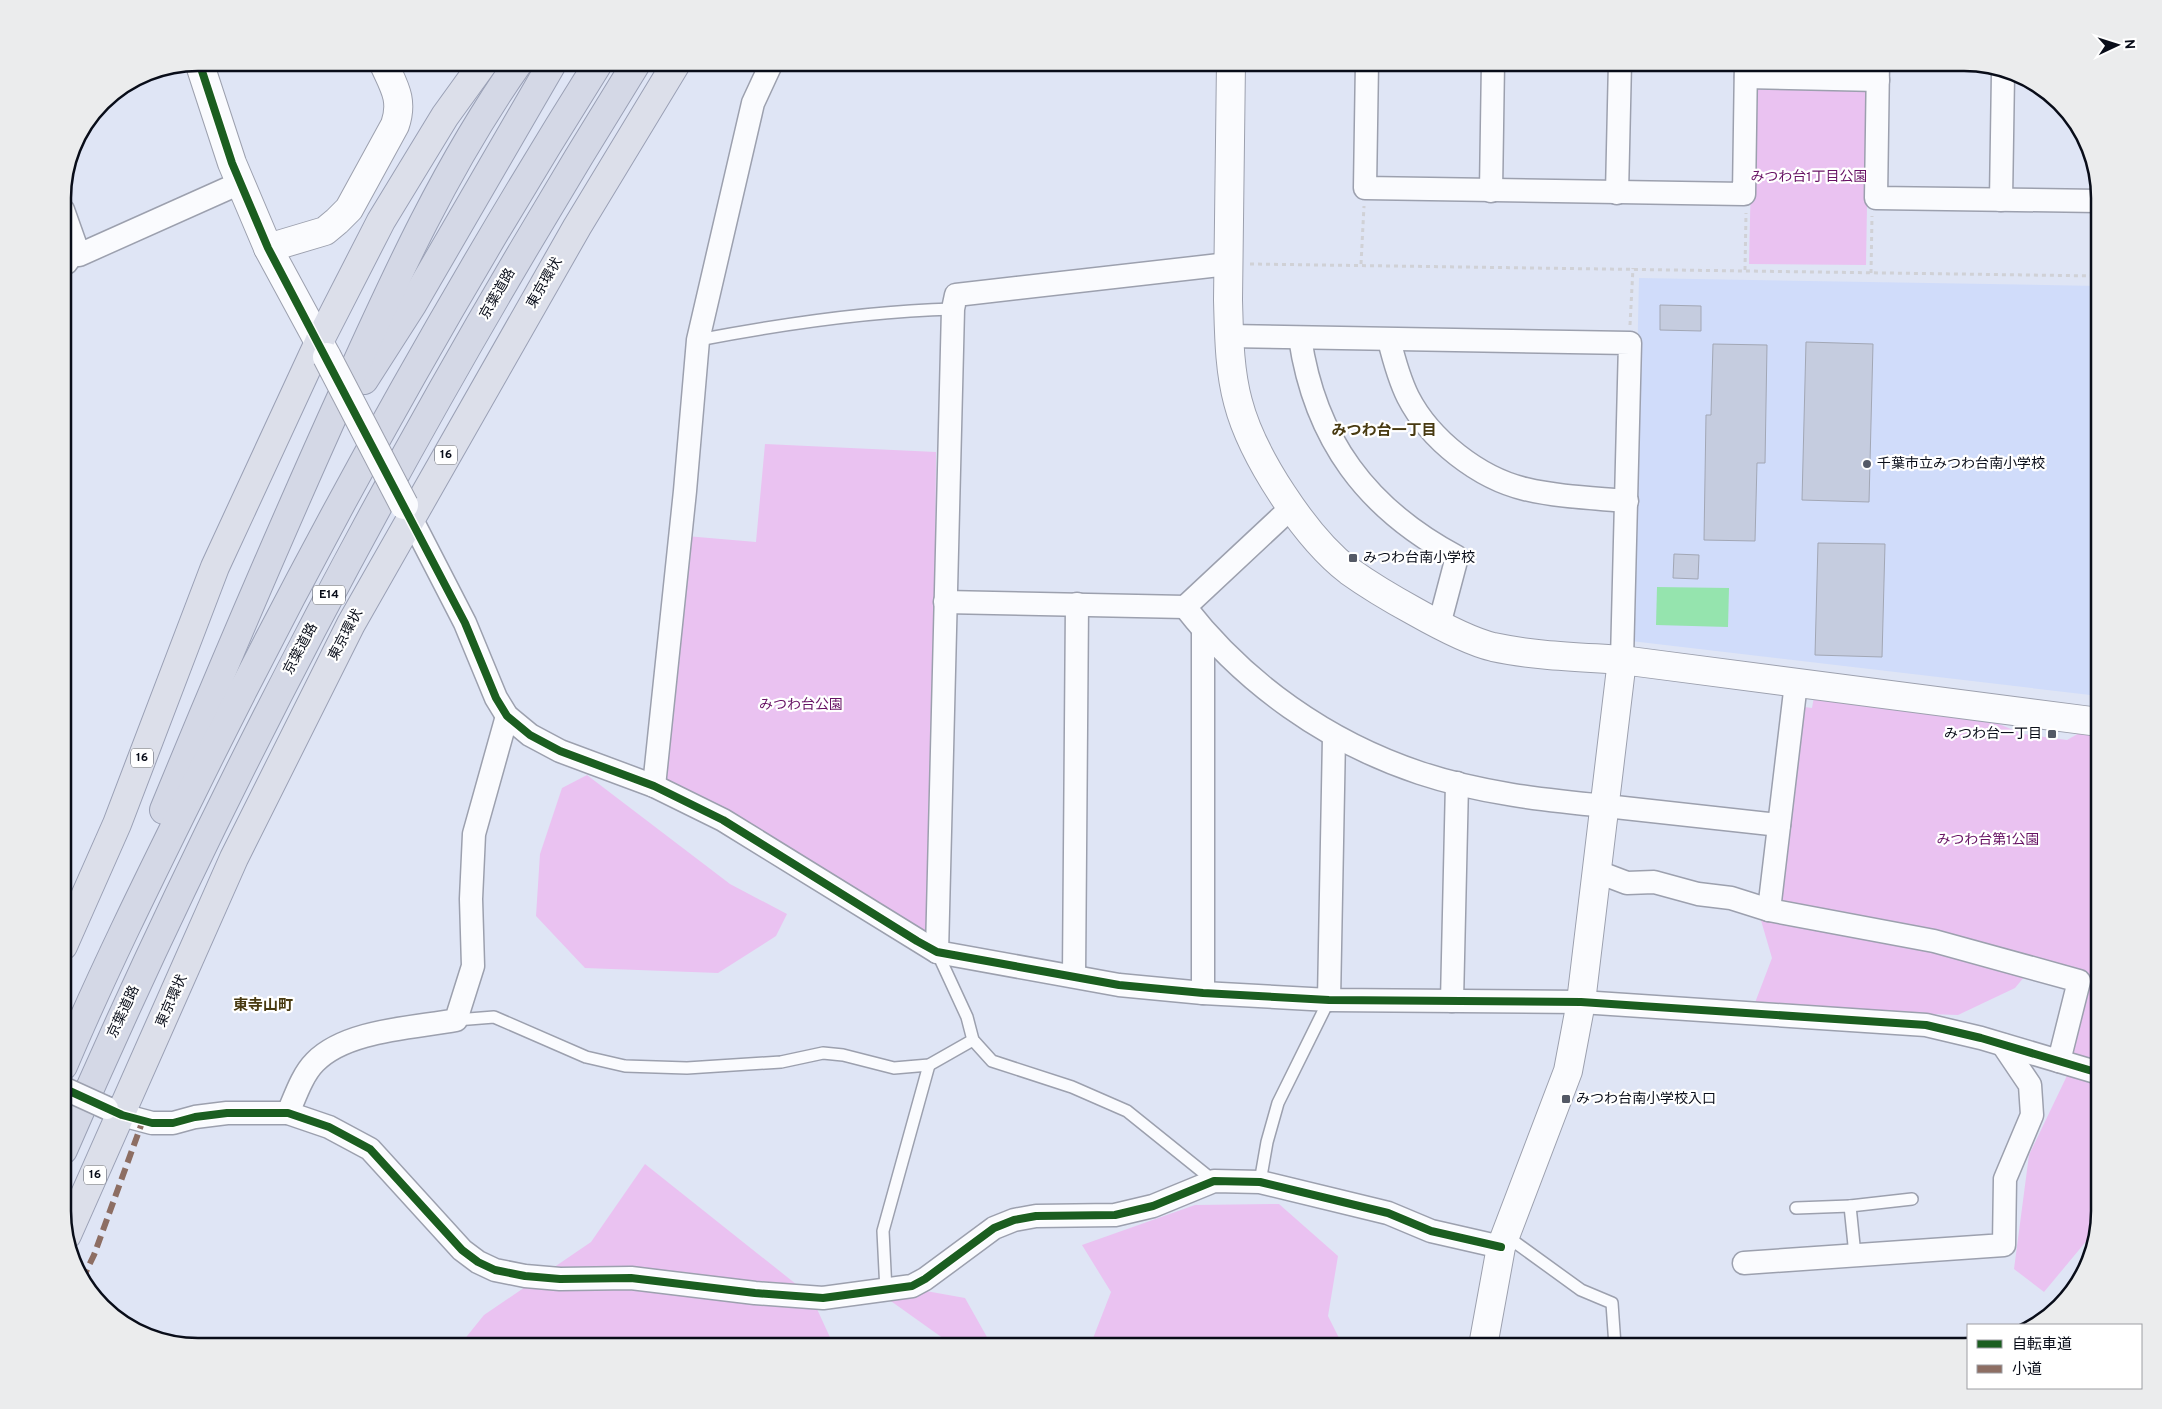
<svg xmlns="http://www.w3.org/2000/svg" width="2162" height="1409" font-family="Overpass,'Noto Sans JP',sans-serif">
	<rect width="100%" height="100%" fill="#dfe5f5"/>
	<polygon fill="#d0dcfa" points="1639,278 2099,286 2099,696 1631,641"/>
	<g fill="#eac2f1">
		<polygon points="1753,88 1869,90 1866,265 1749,264"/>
		<polygon points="765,444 936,452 932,938 661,779 686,536 756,542"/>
		<polygon points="1814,697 1994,722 2023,734 2067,740 2090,727 2099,729 2099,1211 2093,1233 2044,1292 2014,1269 2029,1155 2075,1059 2064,1056 2086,979 2034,965 2015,988 1958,1015 1753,1008 1772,958 1760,917 1773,906 1797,706 1812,708"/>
		<polygon points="587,775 730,884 787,914 776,936 718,973 585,968 536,916 540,854 562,788"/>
		<polygon points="645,1164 811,1296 834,1346 459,1346 484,1315 591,1242"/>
		<polygon points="1279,1204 1338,1256 1328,1316 1343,1346 1090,1346 1111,1292 1082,1245 1195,1205"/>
		<polygon points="926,1291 965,1298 992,1346 954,1346 888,1299"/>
	</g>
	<polygon fill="#95e4ae" points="1657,587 1729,588 1728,627 1656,625"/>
	<g fill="#c5ccdf" stroke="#a2a7b5">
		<polygon points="1660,305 1701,306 1701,331 1660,330"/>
		<polygon points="1806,342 1873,344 1869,502 1802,500"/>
		<polygon points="1713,344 1767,345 1765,463 1757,463 1755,541 1704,540 1706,415 1711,415"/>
		<polygon points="1818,543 1885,544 1882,657 1815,655"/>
		<polygon points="1674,554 1699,555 1698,579 1673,578"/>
	</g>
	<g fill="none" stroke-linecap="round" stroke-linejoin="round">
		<defs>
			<g id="service">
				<polyline points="63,270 70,267 79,255"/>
				<path d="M698,340c84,-16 169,-29 255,-31"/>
				<polyline points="937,952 967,1017 973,1040 992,1061 1072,1087 1127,1111 1214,1181"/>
				<polyline points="456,1020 494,1017 586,1057 625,1066 687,1068 781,1062 823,1053 843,1055 894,1068 929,1065 973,1040"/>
				<polyline points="1260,1182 1267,1142 1278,1103 1329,1000"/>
				<polyline points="1850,1206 1912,1199"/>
				<polyline points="1796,1208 1850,1206 1855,1255"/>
				<polyline points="1505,1235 1581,1290 1612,1303 1615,1346"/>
				<polyline points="886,1291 883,1231 929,1065"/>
			</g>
			<g id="minor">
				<polyline points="1367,62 1365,188 1744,194 1746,62"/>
				<polyline points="1878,62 1876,198 2099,201"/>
				<polyline points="1746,77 1878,80"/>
				<polyline points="1491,191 1493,62"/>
				<polyline points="1617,193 1620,62"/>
				<polyline points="2001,200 2003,74"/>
				<polyline points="63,210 79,255 240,183"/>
				<polyline points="1229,336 1630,343 1622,660"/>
				<path d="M1300,338c15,102 67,171 157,219l-18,68"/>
				<path d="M1389,340c5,20 10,39 19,57 22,43 71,81 117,92 33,8 68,9 102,12"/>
				<polyline points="411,518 465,623 496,698 507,716 530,735 560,751 654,786 723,820 937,952 1119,985 1203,993 1329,1000 1581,1002 1926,1025 1981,1038 2099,1073"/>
				<polyline points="945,602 1185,607 1292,507"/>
				<path d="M1185,607c60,77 142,135 235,166 60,20 123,27 186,33 57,6 115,13 173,19"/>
				<polyline points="654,786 685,491 698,340 753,103 772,62"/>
				<polyline points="1598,872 1627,883 1654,882 1698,894 1731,898 1769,910 1934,941 2079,981 2059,1061"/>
				<polyline points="1769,910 1796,683"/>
				<polyline points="937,952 953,309 956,295 1228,264"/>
				<polyline points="1074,976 1077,604"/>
				<polyline points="1203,993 1203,631"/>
				<polyline points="1329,1000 1334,737"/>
				<polyline points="1452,1001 1457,783"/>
				<polyline points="107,1108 122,1115 152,1123 173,1123 195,1117 227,1113 288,1113 329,1127 370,1149 462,1250 478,1262 495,1270 525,1276 560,1279 631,1278 755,1293 823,1298 912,1286 925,1279 994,1228 1014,1220 1036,1216 1115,1215 1153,1206 1214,1181 1260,1182 1388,1213 1431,1231 1501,1247"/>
				<path d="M288,1113c7,-16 14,-38 27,-51 31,-32 98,-34 141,-42l17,-54 -2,-67 3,-65 33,-118"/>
				<polyline points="1744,1263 2004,1245 2005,1179 2032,1115 2030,1085 2003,1045"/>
			</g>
			<g id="tertiary">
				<polyline points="199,62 232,163 268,248 327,357"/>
				<path d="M1231,62l-3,238c1,33 1,69 10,102 14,54 67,135 111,169 21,15 43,28 65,40 23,13 54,30 79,36 42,9 86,10 129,13l477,62"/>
				<path d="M268,248l57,-17 12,-10 12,-12 46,-84c9,-26 -2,-40 -12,-63"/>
				<polyline points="1483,1346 1501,1247 1568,1071 1581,1002 1622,660"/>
			</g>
			<g id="trunk">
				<polyline points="63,946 117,824 215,567 319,342 381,221 445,116 484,62"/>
				<polyline points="67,1235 234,858 351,624 577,227 677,62"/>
			</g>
			<g id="motorway">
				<polyline points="364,380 412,305 553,62"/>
				<path d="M164,810c58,-141 118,-282 181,-421 51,-113 102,-225 174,-327"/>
				<path d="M63,1066c39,-92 84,-183 129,-274 123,-250 258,-493 407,-730"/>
				<path d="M63,1150c163,-377 357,-739 574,-1088"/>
			</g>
		</defs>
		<use href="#service" stroke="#9ca0ae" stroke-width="14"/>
		<use href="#minor" stroke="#9ca0ae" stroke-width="25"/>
		<use href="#tertiary" stroke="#9ca0ae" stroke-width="30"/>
		<use href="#trunk" stroke="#9aa0b5" stroke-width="30"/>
		<use href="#motorway" stroke="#9aa0b5" stroke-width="30"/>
		<g stroke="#d0d1d6" stroke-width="3" stroke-dasharray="4 4" stroke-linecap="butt">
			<polyline points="1250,264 2099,276"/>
			<polyline points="1361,264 1364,206"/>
			<polyline points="1745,270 1746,213"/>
			<polyline points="1871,273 1872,216"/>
			<polyline points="1630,325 1633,268"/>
		</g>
		<use href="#service" stroke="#fafbfe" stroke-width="11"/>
		<use href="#minor" stroke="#fafbfe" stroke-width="22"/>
		<use href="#tertiary" stroke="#fafbfe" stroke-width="28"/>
		<use href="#trunk" stroke="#dcdfea" stroke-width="28"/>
		<use href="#motorway" stroke="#d4d8e6" stroke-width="28"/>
		<defs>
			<polyline id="minor-bridge" points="63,1088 107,1108"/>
			<polyline id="tertiary-bridge" points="327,357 404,505"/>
		</defs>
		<use href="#minor-bridge" stroke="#9ca0ae" stroke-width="25" stroke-linecap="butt"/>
		<use href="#tertiary-bridge" stroke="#9ca0ae" stroke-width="30" stroke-linecap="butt"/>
		<use href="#minor-bridge" stroke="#fafbfe" stroke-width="22"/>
		<use href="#tertiary-bridge" stroke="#fafbfe" stroke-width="28"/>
		<polyline stroke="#8d6e63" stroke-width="6" stroke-dasharray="12 6" stroke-linecap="butt" points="82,1280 94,1255 143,1120"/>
		<defs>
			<g id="cycleway">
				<polyline points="199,62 232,163 268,248 465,623 496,698 507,716 530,735 560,751 654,786 723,820 917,941 937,952 1119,985 1203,993 1329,1000 1581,1002 1926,1025 1981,1038 2099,1073"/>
				<polyline points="63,1088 122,1115 152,1123 173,1123 195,1117 227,1113 288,1113 329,1127 370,1149 462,1250 478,1262 495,1270 525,1276 560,1279 631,1278 755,1293 823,1298 912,1286 925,1279 994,1228 1014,1220 1036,1216 1115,1215 1153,1206 1214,1181 1260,1182 1388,1213 1431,1231 1501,1247"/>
			</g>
		</defs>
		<use href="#cycleway" stroke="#fff" stroke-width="11"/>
		<use href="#cycleway" stroke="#1b5e20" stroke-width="8"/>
	</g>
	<g fill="#545966" stroke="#fff" stroke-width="2">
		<circle cx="1867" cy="464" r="5"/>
		<rect x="1348" y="553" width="10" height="10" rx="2.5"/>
		<rect x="2047" y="729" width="10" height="10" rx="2.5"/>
		<rect x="1561" y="1094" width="10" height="10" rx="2.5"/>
	</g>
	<g text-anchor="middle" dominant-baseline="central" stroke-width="4.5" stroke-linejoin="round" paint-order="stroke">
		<g fill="#fff" stroke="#53565e" stroke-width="1">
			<rect x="435" y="445.5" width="22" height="19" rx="4"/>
			<rect x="313" y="585.5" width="32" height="19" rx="4"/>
			<rect x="131" y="748.5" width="22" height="19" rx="4"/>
			<rect x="84" y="1165.5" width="22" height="19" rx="4"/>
		</g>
		<g font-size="12" font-weight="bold" fill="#090d19">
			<text x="446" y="455">16</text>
			<text x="329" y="595">E14</text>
			<text x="142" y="758">16</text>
			<text x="95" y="1175">16</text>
		</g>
		<g font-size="14" fill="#671264" stroke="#fff">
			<text x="1809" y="177">みつわ台1丁目公園</text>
			<text x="801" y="705">みつわ台公園</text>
			<text x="1988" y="840">みつわ台第1公園</text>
		</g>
		<g font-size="14" fill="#090d19" stroke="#fff">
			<text transform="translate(545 283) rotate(-60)">東京環状</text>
			<text transform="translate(498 294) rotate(-60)">京葉道路</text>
			<text transform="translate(346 635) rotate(-62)">東京環状</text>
			<text transform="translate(301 649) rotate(-62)">京葉道路</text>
			<text transform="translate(172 1001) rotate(-66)">東京環状</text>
			<text transform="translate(124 1012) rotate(-65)">京葉道路</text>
		</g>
		<g font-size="14" fill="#090d19" stroke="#fff" text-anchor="start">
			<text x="1877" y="464">千葉市立みつわ台南小学校</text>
			<text x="1363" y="558">みつわ台南小学校</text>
			<text x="2042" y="734" text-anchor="end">みつわ台一丁目</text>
			<text x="1576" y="1099">みつわ台南小学校入口</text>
		</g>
		<g font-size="15" font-weight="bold" fill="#483a11" stroke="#fff">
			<text x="1384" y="431">みつわ台一丁目</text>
			<text x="263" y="1006">東寺山町</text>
		</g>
	</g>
	<path d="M0 0H2162V1409H0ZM198 71H1964A127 127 0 0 1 2091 198V1211A127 127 0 0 1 1964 1338H198A127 127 0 0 1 71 1211V198A127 127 0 0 1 198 71Z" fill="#ebeced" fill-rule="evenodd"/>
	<path fill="none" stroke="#090d19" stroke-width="2.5" d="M198 71H1964A127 127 0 0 1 2091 198V1211A127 127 0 0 1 1964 1338H198A127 127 0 0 1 71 1211V198A127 127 0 0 1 198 71Z"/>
	<rect x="1967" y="1324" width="175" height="65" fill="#ffffff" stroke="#9d9ea3"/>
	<rect x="1977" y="1340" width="25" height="8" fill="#1b5e20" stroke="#9d9ea3"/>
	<text x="2012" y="1349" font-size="15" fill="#090d19">自転車道</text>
	<rect x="1977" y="1365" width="25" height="8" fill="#8d6e63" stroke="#9d9ea3"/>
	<text x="2012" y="1374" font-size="15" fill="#090d19">小道</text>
	<g transform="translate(2117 45) rotate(86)" stroke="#ffffff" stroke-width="4" paint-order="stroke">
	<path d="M0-4L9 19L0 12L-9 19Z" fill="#090d19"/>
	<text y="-8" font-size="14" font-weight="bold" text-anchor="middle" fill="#090d19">N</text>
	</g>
</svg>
